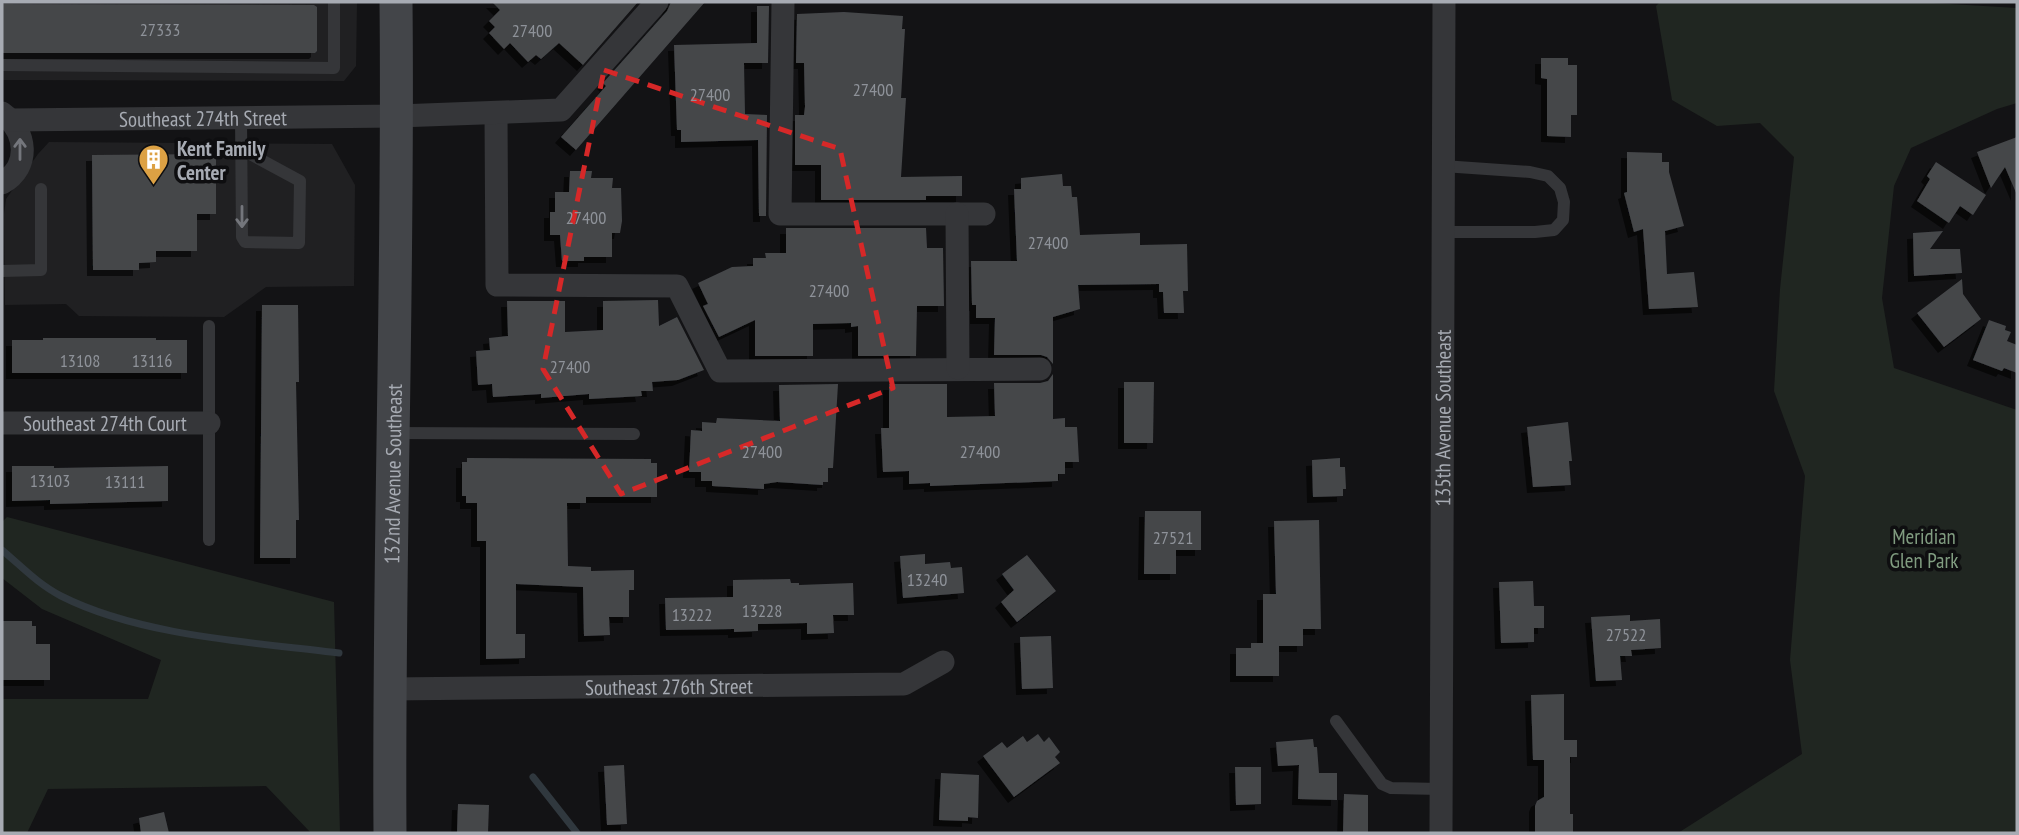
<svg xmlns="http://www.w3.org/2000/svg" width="2019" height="835" font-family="'PT Sans Narrow',sans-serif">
	<defs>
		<filter id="shadow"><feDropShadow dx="-6" dy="6" stdDeviation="0" flood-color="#0009"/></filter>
	</defs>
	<rect width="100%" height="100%" fill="#131315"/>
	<g fill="#202022">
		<polygon points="2,2 357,2 356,66 344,81 2,80"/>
		<polygon points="49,142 332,144 355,185 354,286 266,287 224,317 79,316 66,304 5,305 4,214 6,199 38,154"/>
	</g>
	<g fill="#202621">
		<polygon points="1660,2 1917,2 2017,8 2017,103 1997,109 1911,148 1894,186 1882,298 1894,368 2017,410 2017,833 1678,833 1802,754 1790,660 1805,476 1774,391 1780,289 1794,157 1760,123 1717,126 1672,100 1656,6"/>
		<polygon points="7,517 334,602 340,833 311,833 266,786 48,789 27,833 2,833 2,699 148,699 161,660 42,609 2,578 2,522"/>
	</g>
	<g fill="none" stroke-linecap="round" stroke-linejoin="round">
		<g stroke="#30383e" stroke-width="7">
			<path d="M2,550c19,16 37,35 59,46 79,40 190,46 278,57"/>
			<polyline points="533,777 577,833"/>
		</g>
	</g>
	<g fill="#45474a" filter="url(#shadow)">
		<polygon points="492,2 638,2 583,65 559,43 541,59 536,55 528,62 510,43 504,49 489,33 495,27 489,21 500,10"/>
		<polygon points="671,2 705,2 576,150 561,137 606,86 603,83 667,11"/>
		<polygon points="2,4 314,5 317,7 317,51 315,53 2,53"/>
		<polygon points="757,6 769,6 768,63 744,63 745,114 767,115 766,216 759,216 758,140 681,142 681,130 677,130 674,45 757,43"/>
		<polygon points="844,12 903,16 902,29 905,29 901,98 906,98 901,177 962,176 962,196 926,196 926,200 821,200 821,165 795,165 795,115 804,115 805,107 804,63 796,63 797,14"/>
		<polygon points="1541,58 1568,58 1568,65 1577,65 1577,115 1571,115 1571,137 1547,136 1547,79 1541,78"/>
		<polygon points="2017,137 2017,195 2005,167 1991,188 1977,152"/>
		<polygon points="1627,152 1662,153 1662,162 1669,162 1669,172 1684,226 1665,231 1667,274 1694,272 1698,307 1649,309 1643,229 1634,232 1624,193 1627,192"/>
		<polygon points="216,154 216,214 197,214 197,251 156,251 156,262 139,263 139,270 93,270 92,155"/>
		<polygon points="1936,162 1986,195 1973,215 1960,206 1949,223 1917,201 1930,179 1927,176"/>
		<polygon points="570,171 592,171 591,178 613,178 612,188 621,188 622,221 620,233 612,233 612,257 584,257 584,261 562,261 560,235 550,235 550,212 555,212 555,192 569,192"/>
		<polygon points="1062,174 1063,186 1071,186 1072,197 1077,197 1080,235 1140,233 1140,245 1187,244 1188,291 1183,291 1184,313 1164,313 1163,292 1159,292 1159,284 1078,285 1080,309 1053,317 1053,364 1047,357 1041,355 994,355 995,318 976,318 976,305 972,305 971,261 1017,261 1014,189 1021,189 1021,178"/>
		<polygon points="786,228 926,228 927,248 943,248 944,306 917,306 916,356 858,356 858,326 851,327 851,323 813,324 813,356 755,356 755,320 719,337 703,306 708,304 698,283 732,267 753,266 753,258 766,258 765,253 786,253"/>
		<polygon points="1943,231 1930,249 1960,249 1962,273 1914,276 1913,233"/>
		<polygon points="1962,279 1963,294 1981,319 1944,347 1917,313"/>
		<polygon points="658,300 659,326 677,317 704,370 678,380 652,382 653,391 641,391 642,396 589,399 589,394 541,398 541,394 493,397 492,384 478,385 476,351 490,350 489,338 508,336 507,301 565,301 565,332 603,330 603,301"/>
		<polygon points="262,305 298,305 299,382 296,382 299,520 296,520 296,558 260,558"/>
		<polygon points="1989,320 2006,326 2005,330 2011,332 2007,341 2017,345 2017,373 2004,368 2002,371 1973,360"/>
		<polygon points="43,338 156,338 156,340 187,340 187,373 12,373 12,340 43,340"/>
		<polygon points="1053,374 1053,419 1065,418 1065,427 1077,427 1079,462 1065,462 1065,474 1058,474 1058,481 930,486 930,483 909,484 909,471 883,472 881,428 889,428 889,384 947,384 947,417 995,416 994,383 1040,383 1048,381"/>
		<polygon points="1124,382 1154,382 1153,443 1124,443"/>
		<polygon points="838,384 833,468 828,468 828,482 823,482 823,485 777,482 764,484 764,489 712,486 712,481 701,481 701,472 689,472 691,430 702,431 702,422 716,423 717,418 780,421 779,385"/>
		<polygon points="1568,422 1572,461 1569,461 1571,485 1533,487 1527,427"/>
		<polygon points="467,458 651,459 651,463 657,463 657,497 586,497 586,503 567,503 568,566 591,567 591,571 634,570 634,590 629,590 629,617 609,617 610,635 584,636 583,587 516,584 516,634 525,634 525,658 486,659 486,541 477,541 477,503 466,503 466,496 462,496 462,462 467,462"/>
		<polygon points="1340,458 1340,467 1345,467 1346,489 1343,489 1343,496 1313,497 1312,460"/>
		<polygon points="12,466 54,466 54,468 168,466 168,501 50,504 50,500 12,501"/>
		<polygon points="1145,511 1201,511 1201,550 1176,550 1176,574 1144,574"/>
		<polygon points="1319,520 1321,629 1303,629 1303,646 1279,646 1279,676 1236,676 1236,648 1251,648 1251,643 1263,643 1263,594 1276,594 1274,521"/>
		<polygon points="925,554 925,564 950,562 951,568 962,567 964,593 903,598 900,556"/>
		<polygon points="1027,555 1056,591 1017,622 1001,602 1014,590 1002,574"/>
		<polygon points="790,579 791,583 799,583 799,585 853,583 854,615 833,615 834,633 807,634 807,623 758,624 758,631 734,632 734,629 666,630 665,598 733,597 733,580"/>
		<polygon points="1533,581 1534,606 1544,606 1544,628 1534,628 1534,642 1501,643 1499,582"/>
		<polygon points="1630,615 1630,621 1660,619 1661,648 1631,650 1632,656 1620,656 1622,680 1596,681 1591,617"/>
		<polygon points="2,621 32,621 32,626 36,626 36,644 50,644 50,680 2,680"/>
		<polygon points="1051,636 1053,688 1022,689 1020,637"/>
		<polygon points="1564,694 1564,740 1577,740 1577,757 1570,757 1570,814 1573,814 1573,833 1535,833 1535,806 1537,801 1544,797 1544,760 1533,760 1531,695"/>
		<polygon points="1038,734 1044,742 1049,737 1060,752 1055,757 1060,763 1014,797 983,756 1002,742 1007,748 1023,736 1027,742"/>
		<polygon points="1313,739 1314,747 1317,747 1319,773 1337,773 1337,800 1298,799 1299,765 1278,766 1276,742"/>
		<polygon points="624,765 627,824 607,825 604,766"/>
		<polygon points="1235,767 1261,767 1261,804 1236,805"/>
		<polygon points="941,773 979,775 978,818 968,817 968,821 939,820"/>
		<polygon points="1344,794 1368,795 1368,833 1343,833"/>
		<polygon points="458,804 489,805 488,833 457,833"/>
		<polygon points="164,812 169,833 141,833 139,818"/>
	</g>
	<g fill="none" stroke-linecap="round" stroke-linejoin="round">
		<g stroke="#353639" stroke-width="12">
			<polyline points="2,65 334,68 334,2"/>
			<polyline points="241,117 242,237 245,242 299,243 300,181 241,149"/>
			<polyline points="1443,166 1530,172 1548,176 1560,188 1564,202 1563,220 1554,230 1535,232 1443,232"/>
			<polyline points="2,271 41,270 41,189"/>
			<polyline points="209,326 209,540"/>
			<polyline points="393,433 634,434"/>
			<polyline points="1336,721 1382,784 1391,788 1441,789"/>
		</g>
		<g stroke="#353639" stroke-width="23">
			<polyline points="783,2 780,214 984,214"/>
			<path d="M2,113c25,18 29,54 0,70"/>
			<polyline points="496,114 497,285 677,286 720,371 1040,369"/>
			<path id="s1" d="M11,120l387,-4 163,-6 96,-108"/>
			<polyline points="957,214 958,368"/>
			<path id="s2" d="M2,423h207"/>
			<path id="s3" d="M389,689l515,-5 39,-22"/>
			<path id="s4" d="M1441,833l3,-831"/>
		</g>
		<path stroke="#434549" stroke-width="33" id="s5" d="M390,833c-2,-277 9,-554 6,-831"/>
	</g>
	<defs><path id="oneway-shaft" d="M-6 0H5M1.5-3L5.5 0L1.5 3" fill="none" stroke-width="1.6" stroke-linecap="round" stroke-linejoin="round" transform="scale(1.75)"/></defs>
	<g stroke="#74767c">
		<use href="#oneway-shaft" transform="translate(20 149) rotate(-90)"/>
		<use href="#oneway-shaft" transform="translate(242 217) rotate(90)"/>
	</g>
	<path fill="none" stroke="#d62828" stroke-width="5" stroke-dasharray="14 9" stroke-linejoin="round" d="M604,70l236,79 53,239 -272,106 -78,-125z"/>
	<defs>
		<symbol id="building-pin" viewBox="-11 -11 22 30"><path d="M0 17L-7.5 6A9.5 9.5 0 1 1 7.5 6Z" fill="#dca144" stroke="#0e0e10"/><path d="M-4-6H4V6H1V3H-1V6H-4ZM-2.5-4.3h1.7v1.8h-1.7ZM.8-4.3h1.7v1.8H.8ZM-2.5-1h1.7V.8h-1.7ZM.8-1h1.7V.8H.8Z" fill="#fff"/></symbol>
	</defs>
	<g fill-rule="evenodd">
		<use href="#building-pin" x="136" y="142" width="35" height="47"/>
	</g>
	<g text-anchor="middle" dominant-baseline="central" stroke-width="7" stroke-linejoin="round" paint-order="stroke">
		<g font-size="18" fill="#8e9299">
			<text x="160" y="29">27333</text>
			<text x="532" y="30">27400</text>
			<text x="873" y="89">27400</text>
			<text x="710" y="94">27400</text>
			<text x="586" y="217">27400</text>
			<text x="1048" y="242">27400</text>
			<text x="829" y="290">27400</text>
			<text x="80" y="360">13108</text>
			<text x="152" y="360">13116</text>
			<text x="570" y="366">27400</text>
			<text x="762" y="451">27400</text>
			<text x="980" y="451">27400</text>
			<text x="50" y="480">13103</text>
			<text x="125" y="481">13111</text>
			<text x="1173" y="537">27521</text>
			<text x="927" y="579">13240</text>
			<text x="762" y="610">13228</text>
			<text x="692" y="614">13222</text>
			<text x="1626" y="634">27522</text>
		</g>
		<g font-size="21" fill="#a7abb3" stroke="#0e0e10">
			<text stroke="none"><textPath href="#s1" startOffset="192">Southeast 274th Street</textPath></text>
			<text stroke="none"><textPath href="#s4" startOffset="415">135th Avenue Southeast</textPath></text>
			<text stroke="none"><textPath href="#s2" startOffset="103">Southeast 274th Court</textPath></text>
			<text stroke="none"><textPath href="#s5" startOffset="359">132nd Avenue Southeast</textPath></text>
			<text stroke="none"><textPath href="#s3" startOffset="280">Southeast 276th Street</textPath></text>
		</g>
		<g font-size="21" font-weight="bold" fill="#a7abb3" stroke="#0e0e10" text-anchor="start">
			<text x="177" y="148">Kent Family<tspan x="177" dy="24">Center</tspan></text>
		</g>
		<g font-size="21" fill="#809c80" stroke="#0e0e10">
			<text x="1924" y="536">Meridian<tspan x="1924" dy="24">Glen Park</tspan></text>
		</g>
	</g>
	<rect width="2019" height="835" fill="none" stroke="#a7abb3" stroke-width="7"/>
</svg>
